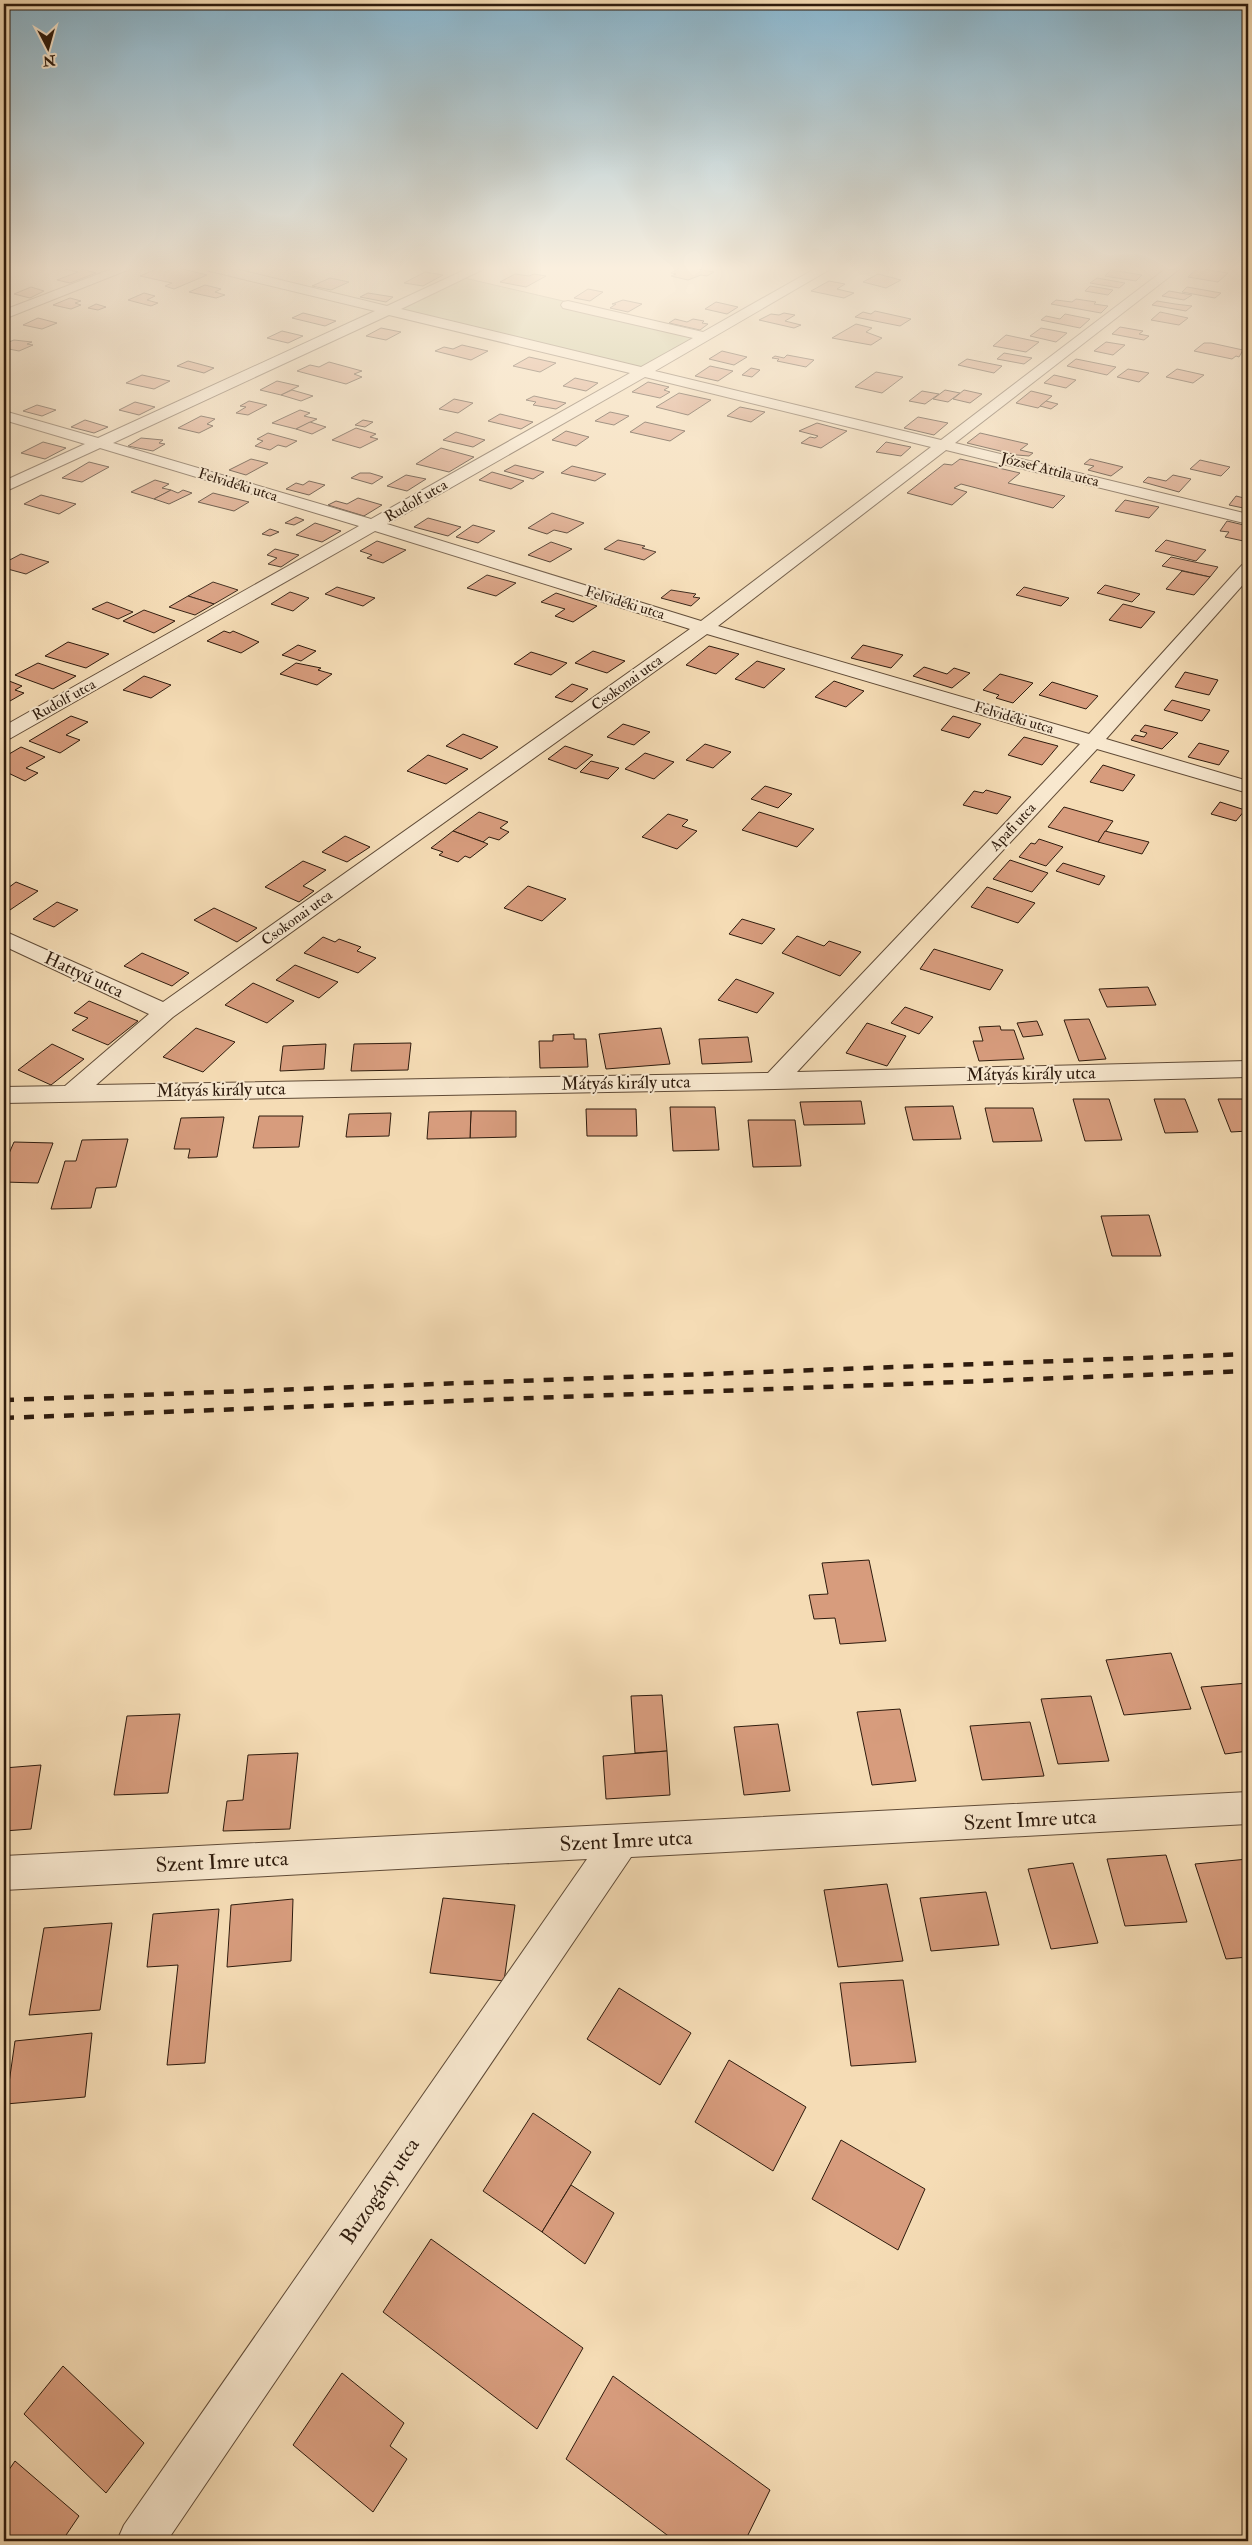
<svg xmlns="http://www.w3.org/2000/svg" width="1252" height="2545" font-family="'IM FELL Double Pica',serif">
	<rect width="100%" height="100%" fill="#f5dcb5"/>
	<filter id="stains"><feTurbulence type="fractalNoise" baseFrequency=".004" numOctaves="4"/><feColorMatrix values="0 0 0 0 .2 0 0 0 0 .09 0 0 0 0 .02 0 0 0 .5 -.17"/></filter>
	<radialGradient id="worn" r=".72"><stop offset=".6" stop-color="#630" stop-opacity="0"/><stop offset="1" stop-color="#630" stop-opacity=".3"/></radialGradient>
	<polygon fill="#bbc08e" stroke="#746e4e" points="460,277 709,335 644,372 388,310"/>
	<g fill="#d79c7d" stroke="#2e1b0d">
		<polygon points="74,267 96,273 70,283 57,280 78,272 60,268"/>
		<polygon points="161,267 174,267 207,275 174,289 165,286 172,283 140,276"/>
		<polygon points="681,267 687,267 714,272 707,276 701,275 688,280 671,276 676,274 671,273"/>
		<polygon points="1198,268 1228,273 1218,282 1188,277"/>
		<polygon points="1111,270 1142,275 1136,281 1105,276"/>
		<polygon points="425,272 443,275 423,286 404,283"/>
		<polygon points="515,274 529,276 534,274 546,276 526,287 500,282"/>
		<polygon points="878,274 901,280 886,288 863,282"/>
		<polygon points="330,278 349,282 331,290 312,286"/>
		<polygon points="1097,278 1125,283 1119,288 1090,283"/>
		<polygon points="829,281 845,284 837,289 854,293 844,298 811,291"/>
		<polygon points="205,285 221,289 215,292 225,295 216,298 189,292"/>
		<polygon points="1090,286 1113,290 1108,295 1085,291"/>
		<polygon points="31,287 44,291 30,298 14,294"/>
		<polygon points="1187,287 1221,293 1215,298 1182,292"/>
		<polygon points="588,289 603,292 590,301 574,298"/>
		<polygon points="1169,291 1192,295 1184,300 1162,296"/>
		<polygon points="144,293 155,296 147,300 158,303 151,306 128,300"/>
		<polygon points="368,293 393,297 386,302 360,297"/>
		<polygon points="70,298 81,301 75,303 81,305 71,309 53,305"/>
		<polygon points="1076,299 1096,302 1094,304 1108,306 1101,313 1051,304 1056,300 1072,302"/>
		<polygon points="623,300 642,304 628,312 610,308 616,304 612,304"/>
		<polygon points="1157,301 1175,304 1192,306 1186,311 1152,305"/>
		<polygon points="716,302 738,307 727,314 705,309"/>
		<polygon points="96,304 106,307 98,310 88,308"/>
		<polygon points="875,311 911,319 900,326 855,317 863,312 871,314"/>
		<polygon points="1160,312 1188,318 1179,325 1151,320"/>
		<polygon points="303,313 336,321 325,326 292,318"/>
		<polygon points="784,313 795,315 785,321 801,325 794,328 759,320 771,314 779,315"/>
		<polygon points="1065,314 1090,319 1080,328 1041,320 1046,316 1060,319"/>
		<polygon points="38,318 57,323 42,329 23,325"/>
		<polygon points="675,319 687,322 693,319 704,321 702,323 708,324 700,330 669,323"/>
		<polygon points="856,324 872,328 866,332 882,338 871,345 832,338"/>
		<polygon points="1120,327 1143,331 1139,334 1149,336 1144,340 1112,334"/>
		<polygon points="381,328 401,332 386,340 366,336"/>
		<polygon points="1041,328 1067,333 1056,342 1030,336"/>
		<polygon points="282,331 303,336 288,343 267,338"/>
		<polygon points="1006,335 1039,342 1026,352 993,346"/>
		<polygon points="14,340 32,342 27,344 33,345 19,351 4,348 4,344"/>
		<polygon points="1106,342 1125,345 1113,355 1094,351"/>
		<polygon points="1204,343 1211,343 1243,350 1239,357 1236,356 1232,359 1194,351"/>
		<polygon points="462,345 488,351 471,360 435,351 444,347 453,349"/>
		<polygon points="722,351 747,357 734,365 709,359"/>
		<polygon points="1004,353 1032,358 1024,364 997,359"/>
		<polygon points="787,355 814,360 806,367 777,361 779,359 772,358 775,356 784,358"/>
		<polygon points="529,357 556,363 540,372 513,366"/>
		<polygon points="967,359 1002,366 994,373 958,365"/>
		<polygon points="1076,359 1116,367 1107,375 1067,366"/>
		<polygon points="188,361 214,368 204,373 177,366"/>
		<polygon points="329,362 362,371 354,374 362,377 346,384 297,371 310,365 319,367"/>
		<polygon points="710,366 733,371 718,381 695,376"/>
		<polygon points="751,368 760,370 752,377 742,375"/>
		<polygon points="1128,369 1149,373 1139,382 1117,377"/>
		<polygon points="1177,369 1204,375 1193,383 1166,377"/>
		<polygon points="876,372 903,377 882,393 855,387"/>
		<polygon points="142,375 170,381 154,389 126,383"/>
		<polygon points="1054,375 1076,380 1066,388 1044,383"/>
		<polygon points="575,378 598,383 586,391 563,386"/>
		<polygon points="277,381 299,386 281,395 260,390"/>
		<polygon points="648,382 669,387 664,390 670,392 660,398 632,392"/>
		<polygon points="292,390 313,396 301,401 281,395"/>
		<polygon points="945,390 960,393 948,402 933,399"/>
		<polygon points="964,390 982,394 970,403 953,399"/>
		<polygon points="922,391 939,394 925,404 909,401"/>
		<polygon points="1031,391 1052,396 1038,408 1016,403"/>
		<polygon points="679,393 711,400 688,415 656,407"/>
		<polygon points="534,396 566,403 556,409 533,405 536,402 526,400"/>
		<polygon points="454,399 473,403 458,413 439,409"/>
		<polygon points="249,401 267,405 248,415 236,413 246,407 240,406"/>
		<polygon points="1046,401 1058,404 1051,409 1040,406"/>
		<polygon points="135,402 155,407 139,415 119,410"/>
		<polygon points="37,405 56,410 42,416 23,411"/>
		<polygon points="740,407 765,412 751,422 727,416"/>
		<polygon points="300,410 310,413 304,416 317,419 296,429 272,423"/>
		<polygon points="610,412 629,416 614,425 595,421"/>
		<polygon points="500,414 533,422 521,429 488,421"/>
		<polygon points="201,416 215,419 207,424 213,426 199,433 178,428"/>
		<polygon points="918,417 948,423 934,435 904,428"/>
		<polygon points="85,420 108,427 94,433 71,427"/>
		<polygon points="363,420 373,422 365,427 355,425"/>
		<polygon points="310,422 326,427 312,434 296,429"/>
		<polygon points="645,422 685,431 670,441 630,432"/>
		<polygon points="817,423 847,431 821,448 801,443 810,437 815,438 818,436 799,431"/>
		<polygon points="356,428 376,434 370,437 378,439 360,448 332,440"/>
		<polygon points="566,431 589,437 576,446 552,440"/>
		<polygon points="456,432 485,440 473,447 443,440"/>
		<polygon points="268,433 297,441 286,447 278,445 270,450 255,446 263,441 257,439"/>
		<polygon points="980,433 1028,444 1020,450 1033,453 1029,456 1017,455 967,443"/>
		<polygon points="141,438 163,440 159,443 165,444 153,451 128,446"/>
		<polygon points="43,442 66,448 45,459 21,453"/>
		<polygon points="886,442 911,447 901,456 876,452"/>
		<polygon points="441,448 474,457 449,472 416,464"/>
		<polygon points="251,459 268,463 246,475 229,470"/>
		<polygon points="960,459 1020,473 1008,483 1065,496 1053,508 961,484 954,488 967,492 952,505 907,493 944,464 952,465"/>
		<polygon points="1090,459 1123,467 1111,476 1088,470 1094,466 1084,464"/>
		<polygon points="1200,460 1230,467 1221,476 1190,469"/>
		<polygon points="89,462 109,467 82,482 62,478"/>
		<polygon points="515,465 544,472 533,479 504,471"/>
		<polygon points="572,466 606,474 595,481 561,473"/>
		<polygon points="492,472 524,481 511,489 479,480"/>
		<polygon points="360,473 370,473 383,477 372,484 351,478"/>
		<polygon points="406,475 426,479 407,491 387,486"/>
		<polygon points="1173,475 1191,479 1179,492 1143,482 1148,477 1166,481"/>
		<polygon points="155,480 169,484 162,488 171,490 154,499 131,492"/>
		<polygon points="309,481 325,485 309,495 286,489 296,483 303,485"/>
		<polygon points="171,490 178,493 183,490 192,493 169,504 154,499"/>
		<polygon points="213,493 249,502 234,511 198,502"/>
		<polygon points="41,495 76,504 59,514 24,504"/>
		<polygon points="1236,496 1248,499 1248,509 1229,505"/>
		<polygon points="358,498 382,505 364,516 328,505 336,501 347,504"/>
		<polygon points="1125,500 1159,507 1149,518 1115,511"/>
		<polygon points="552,513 584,523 567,533 554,530 547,534 528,528"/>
		<polygon points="296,517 304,520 294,525 285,523"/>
		<polygon points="428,518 461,527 448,536 414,527"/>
		<polygon points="1227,521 1248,526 1248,542 1225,537 1229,532 1220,531"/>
		<polygon points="315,523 341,531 322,542 296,535"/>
		<polygon points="473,525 495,531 478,543 456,537"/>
		<polygon points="270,529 279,532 270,536 262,534"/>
		<polygon points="618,540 645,546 642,548 656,552 644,560 604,549"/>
		<polygon points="1166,540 1206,550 1196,561 1155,551"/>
		<polygon points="377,541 406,550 383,563 367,558 372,555 360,551"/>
		<polygon points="551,542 572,549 550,562 528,555"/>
		<polygon points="275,549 299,555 281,567 268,564 277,558 267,555"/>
		<polygon points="21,554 49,562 26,574 4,568 4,563"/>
		<polygon points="1171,557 1218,567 1210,577 1162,566"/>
		<polygon points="1182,571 1210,577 1194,595 1166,589"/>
		<polygon points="487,575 516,583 496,596 467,588"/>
		<polygon points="213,582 238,590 214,604 188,596"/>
		<polygon points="1105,585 1140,594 1132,602 1097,593"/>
		<polygon points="337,587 375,598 363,606 325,594"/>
		<polygon points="1024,587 1069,598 1061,606 1016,595"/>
		<polygon points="671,590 696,594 693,597 700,598 691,606 661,598"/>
		<polygon points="290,592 309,598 293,611 271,604"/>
		<polygon points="556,593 597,606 573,622 555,616 565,609 541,602"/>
		<polygon points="188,596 214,604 195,615 169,607"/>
		<polygon points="107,602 133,612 118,619 92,609"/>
		<polygon points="1123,604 1155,612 1141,628 1109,620"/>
		<polygon points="144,610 175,621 154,633 123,621"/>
		<polygon points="224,631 230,633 233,631 259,642 241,653 207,641"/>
		<polygon points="68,642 109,654 86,668 45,656"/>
		<polygon points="298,645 316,651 301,661 282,655"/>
		<polygon points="863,645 903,655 891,668 851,658"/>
		<polygon points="709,646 739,654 716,674 686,665"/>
		<polygon points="593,651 625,661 607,673 575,663"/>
		<polygon points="531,652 567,663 551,675 514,664"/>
		<polygon points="757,661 785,669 764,688 735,679"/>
		<polygon points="38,663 76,676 53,689 15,675"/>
		<polygon points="296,663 321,668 318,670 332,674 317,685 280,674"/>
		<polygon points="924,667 947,674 954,668 970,673 952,688 913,676"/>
		<polygon points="1185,672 1218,680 1209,695 1175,687"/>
		<polygon points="1000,674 1033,683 1013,703 996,698 999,695 983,690"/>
		<polygon points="144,676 171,685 151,698 123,690"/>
		<polygon points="4,679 22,686 15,690 24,693 10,701 4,699"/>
		<polygon points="834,681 864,691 846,707 815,697"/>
		<polygon points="1052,682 1098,696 1086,709 1039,695"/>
		<polygon points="572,684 588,689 572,702 555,697"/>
		<polygon points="1172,700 1210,710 1202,721 1164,710"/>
		<polygon points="71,716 88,722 66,735 80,740 60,753 29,741"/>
		<polygon points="953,716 981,724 969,738 941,730"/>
		<polygon points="623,724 650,732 634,745 607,737"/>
		<polygon points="1145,725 1178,733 1162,749 1131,740 1135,735 1144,737 1147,733 1140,731"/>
		<polygon points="463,734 498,747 481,759 446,746"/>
		<polygon points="1024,737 1058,746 1042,765 1008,755"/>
		<polygon points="1199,743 1229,751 1219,765 1188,757"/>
		<polygon points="705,744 731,752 713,768 686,760"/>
		<polygon points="565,746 593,755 576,769 548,759"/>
		<polygon points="21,747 45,757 26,768 38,773 25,781 4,771 4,757"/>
		<polygon points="645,753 674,762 654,779 625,769"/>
		<polygon points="428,755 468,769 446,784 407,771"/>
		<polygon points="591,761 619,768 608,779 580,772"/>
		<polygon points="1103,765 1135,775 1123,791 1090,782"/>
		<polygon points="765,786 792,794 778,808 751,799"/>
		<polygon points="986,790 1011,797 997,814 963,805 974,791 983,793"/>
		<polygon points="1220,802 1245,810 1236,821 1211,814"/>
		<polygon points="1064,807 1113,821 1098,842 1048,827"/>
		<polygon points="479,812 508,822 500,828 509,832 499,840 489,837 483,842 453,831"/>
		<polygon points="759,812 814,829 797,847 742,830"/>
		<polygon points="668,814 688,820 682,826 697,831 677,849 642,837"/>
		<polygon points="453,831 483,842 488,844 470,858 465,856 458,862 439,855 443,852 431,848"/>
		<polygon points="1105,831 1149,842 1142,854 1098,842"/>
		<polygon points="345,836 370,847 347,862 322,852"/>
		<polygon points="1039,839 1063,847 1046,866 1019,857 1031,843 1035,844"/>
		<polygon points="1010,860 1048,873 1032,892 993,879"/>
		<polygon points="303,861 326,870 303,886 314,891 299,902 265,887"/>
		<polygon points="1063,863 1105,876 1099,885 1056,871"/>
		<polygon points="16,882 38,891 4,914 4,891"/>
		<polygon points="528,886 566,899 542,921 504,908"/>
		<polygon points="987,887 1035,903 1018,923 971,907"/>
		<polygon points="57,902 78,910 54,927 33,919"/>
		<polygon points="214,908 257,928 237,942 194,920"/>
		<polygon points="742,919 775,929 762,944 729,934"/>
		<polygon points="797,936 824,946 829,941 861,952 840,976 782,953"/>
		<polygon points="323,937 335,942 339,939 361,947 357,951 376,958 358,973 304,953"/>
		<polygon points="934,949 1003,970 990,990 920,969"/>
		<polygon points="142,953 189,973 172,986 124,966"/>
		<polygon points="295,965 338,982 319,998 276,980"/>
		<polygon points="736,979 774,993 757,1013 718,1000"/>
		<polygon points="253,983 294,1001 267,1023 225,1005"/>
		<polygon points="1148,987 1156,1005 1107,1007 1099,989"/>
		<polygon points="89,1001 138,1021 108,1045 72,1030 88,1018 74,1013"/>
		<polygon points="905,1007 933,1017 919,1034 891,1023"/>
		<polygon points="1089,1019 1106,1059 1079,1061 1064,1020"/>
		<polygon points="1037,1021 1043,1035 1023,1037 1017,1023"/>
		<polygon points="867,1023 906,1036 887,1066 846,1053"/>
		<polygon points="1000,1026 1001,1030 1014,1030 1024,1059 979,1061 973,1041 983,1041 979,1027"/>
		<polygon points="196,1028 235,1042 203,1072 163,1057"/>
		<polygon points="661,1028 670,1064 606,1069 599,1034"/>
		<polygon points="574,1034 574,1039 586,1039 588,1067 540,1068 539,1041 553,1041 553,1035"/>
		<polygon points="748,1037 752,1062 702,1064 699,1039"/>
		<polygon points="411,1043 408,1070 351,1071 354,1044"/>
		<polygon points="52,1044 84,1059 51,1085 18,1070"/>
		<polygon points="326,1044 324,1069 280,1071 283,1046"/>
		<polygon points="1073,1099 1109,1099 1122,1140 1085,1141"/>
		<polygon points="1154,1099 1185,1099 1198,1132 1165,1133"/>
		<polygon points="1218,1099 1248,1099 1248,1131 1231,1132"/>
		<polygon points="861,1101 865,1124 804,1125 800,1102"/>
		<polygon points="953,1106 961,1139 913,1140 905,1107"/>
		<polygon points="670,1107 715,1107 719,1150 673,1151"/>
		<polygon points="985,1108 1033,1108 1042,1141 993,1142"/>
		<polygon points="586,1109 636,1109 637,1136 587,1136"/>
		<polygon points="471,1111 516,1111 516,1137 470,1138"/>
		<polygon points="471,1111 470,1138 427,1139 429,1112"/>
		<polygon points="391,1113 389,1136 346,1137 349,1114"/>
		<polygon points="259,1116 303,1116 299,1147 253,1148"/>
		<polygon points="224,1117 217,1157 188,1158 190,1149 174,1149 181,1118"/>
		<polygon points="748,1120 795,1120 801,1166 753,1167"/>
		<polygon points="128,1139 116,1187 96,1188 91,1208 51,1209 65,1161 76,1161 82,1140"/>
		<polygon points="14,1142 53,1143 38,1183 4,1182 4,1158 7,1158"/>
		<polygon points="1149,1215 1161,1256 1112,1256 1101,1216"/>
		<polygon points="869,1560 886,1641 840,1644 835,1618 814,1619 809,1595 828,1594 822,1563"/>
		<polygon points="1171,1653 1191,1709 1124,1715 1106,1660"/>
		<polygon points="1248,1683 1248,1751 1225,1754 1201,1687"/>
		<polygon points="662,1695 667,1751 635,1753 631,1696"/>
		<polygon points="1091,1696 1109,1761 1058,1764 1041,1699"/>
		<polygon points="900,1709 916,1781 872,1785 857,1712"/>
		<polygon points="180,1714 168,1793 114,1795 127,1716"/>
		<polygon points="1030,1722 1044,1776 982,1780 970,1726"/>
		<polygon points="778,1724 790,1791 744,1795 734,1727"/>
		<polygon points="667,1751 670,1795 606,1799 603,1756"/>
		<polygon points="298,1753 290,1829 223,1831 227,1801 243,1800 248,1755"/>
		<polygon points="41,1765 31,1829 4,1831 4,1768"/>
		<polygon points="1166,1855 1187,1922 1125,1926 1107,1859"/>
		<polygon points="1248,1859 1248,1957 1226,1959 1195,1864"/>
		<polygon points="1073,1863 1098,1943 1051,1949 1028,1869"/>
		<polygon points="887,1884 903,1961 838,1967 824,1890"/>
		<polygon points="986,1892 999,1945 931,1951 920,1898"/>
		<polygon points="443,1898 515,1905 504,1981 430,1973"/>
		<polygon points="293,1899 291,1961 227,1967 231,1905"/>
		<polygon points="219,1909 205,2063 167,2065 178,1965 147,1967 153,1914"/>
		<polygon points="112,1923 100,2010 29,2015 44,1928"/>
		<polygon points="903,1980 916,2062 851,2066 840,1983"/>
		<polygon points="619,1988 691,2033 660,2085 587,2039"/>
		<polygon points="92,2033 85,2097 6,2104 15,2041"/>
		<polygon points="729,2060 806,2107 773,2171 695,2122"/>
		<polygon points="533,2113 591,2152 542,2232 483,2191"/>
		<polygon points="841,2140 925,2189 898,2250 812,2199"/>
		<polygon points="571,2185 614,2213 585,2264 542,2232"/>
		<polygon points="431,2239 583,2348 537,2429 383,2312"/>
		<polygon points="63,2366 144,2443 106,2493 24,2414"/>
		<polygon points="342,2373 404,2423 390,2446 407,2459 373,2512 293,2445"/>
		<polygon points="613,2376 770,2490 745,2541 675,2541 566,2459"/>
		<polygon points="15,2461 79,2516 62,2541 4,2541 4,2477"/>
	</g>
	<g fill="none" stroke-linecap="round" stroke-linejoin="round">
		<defs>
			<g id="minor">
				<polygon points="117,267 135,267 4,319 4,310"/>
				<path d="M204,267h23l160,39 84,-39h17l-87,42 240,58 52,-29 -130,-30 -2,-3 2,-3 5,-1 135,31 115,-65h16l-179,104 286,69 227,-173h14l-227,176 293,71v10l-302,-74 -228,176 371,108 153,-169 6,-1v15l-142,160 142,42v12l-151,-44 -300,323 451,-11v16l-473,12 -771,14v-16l61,-1 84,-72 -145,-68v-15l159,71 527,-373 -315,-98 -364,207 -7,2v-14l355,-200 -259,-78 -96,44v-11l81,-37 -81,-24v-9l94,27 277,-127 -169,-41zM389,315l241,58 -259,146 -258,-76zM645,377l286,70 -230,174 -314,-97zM707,634l373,110 -312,329 -672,12 77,-68z"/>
				<polygon points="1248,1792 1248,1824 631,1857 167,2541 117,2541 124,2525 587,1859 4,1890 4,1856"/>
			</g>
		</defs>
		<use href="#minor" stroke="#604b37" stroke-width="2"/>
		<use href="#minor" fill="#f8e8cf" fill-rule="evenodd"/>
		<g stroke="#2e1b0d" stroke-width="4.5" stroke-dasharray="10 10" stroke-linecap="butt">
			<polyline points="4,1400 1248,1354"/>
			<polyline points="4,1418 1248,1371"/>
		</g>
	</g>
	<linearGradient id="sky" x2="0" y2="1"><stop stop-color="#89b7d0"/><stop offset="0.43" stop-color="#faefde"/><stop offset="1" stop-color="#faefde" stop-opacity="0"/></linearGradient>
	<rect width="1252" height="624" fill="url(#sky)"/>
	<g text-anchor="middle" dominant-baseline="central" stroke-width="4" stroke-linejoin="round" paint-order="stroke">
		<g font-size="15" fill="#2e1b0d" stroke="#f8e8cf">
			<text transform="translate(1050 470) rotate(14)">József Attila utca</text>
			<text transform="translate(238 485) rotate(17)">Felvidéki utca</text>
			<text transform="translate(416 501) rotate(-30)">Rudolf utca</text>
			<text transform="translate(625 603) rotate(17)">Felvidéki utca</text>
			<text transform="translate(627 683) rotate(-36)">Csokonai utca</text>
			<text transform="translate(64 700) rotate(-29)">Rudolf utca</text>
			<text transform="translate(1014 718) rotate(16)">Felvidéki utca</text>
			<text transform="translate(1013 827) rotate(-47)">Apafi utca</text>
			<text transform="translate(297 918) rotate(-36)">Csokonai utca</text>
		</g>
		<g font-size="18" fill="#2e1b0d" stroke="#f8e8cf">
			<text transform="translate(84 975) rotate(25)">Hattyú utca</text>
			<text transform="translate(1031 1074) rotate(-1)">Mátyás király utca</text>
			<text transform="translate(626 1083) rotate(-1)">Mátyás király utca</text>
			<text transform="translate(221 1090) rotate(-1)">Mátyás király utca</text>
		</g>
		<g font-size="21" fill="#2e1b0d" stroke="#f8e8cf">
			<text transform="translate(1030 1820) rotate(-3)">Szent Imre utca</text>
			<text transform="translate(626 1841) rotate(-3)">Szent Imre utca</text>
			<text transform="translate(222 1862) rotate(-3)">Szent Imre utca</text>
			<text transform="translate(380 2191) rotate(-56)">Buzogány utca</text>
		</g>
	</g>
	<rect width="1252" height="2545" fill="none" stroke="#f5dcb5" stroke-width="20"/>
	<rect x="5" y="5" width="1242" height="2535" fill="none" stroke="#2e1b0d" stroke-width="2.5"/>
	<rect x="10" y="10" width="1232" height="2525" fill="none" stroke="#2e1b0d"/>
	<g transform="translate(48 48) rotate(174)" stroke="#f8e8cf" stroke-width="4" paint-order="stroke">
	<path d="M0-4L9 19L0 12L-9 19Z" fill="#2e1b0d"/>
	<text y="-8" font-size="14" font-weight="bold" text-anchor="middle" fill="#2e1b0d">N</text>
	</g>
	<rect width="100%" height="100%" filter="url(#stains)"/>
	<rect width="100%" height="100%" fill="url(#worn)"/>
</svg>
